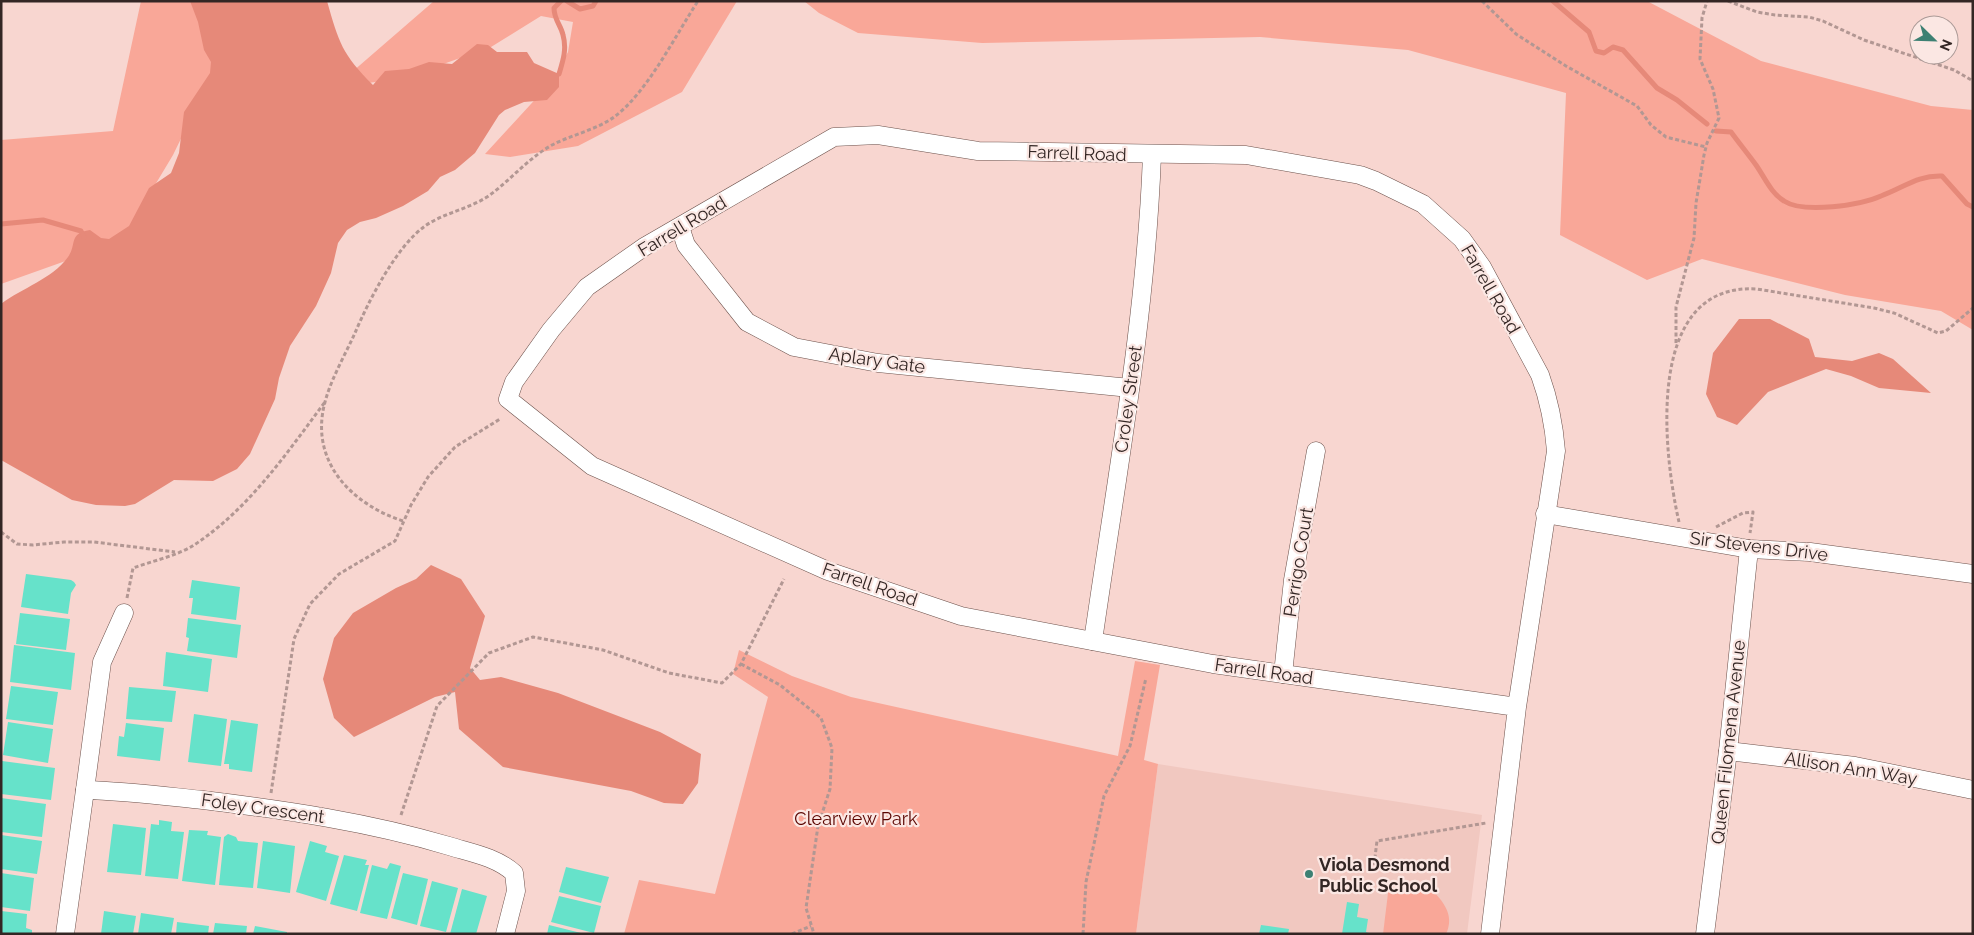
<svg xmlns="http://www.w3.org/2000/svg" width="1974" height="935" font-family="Raleway,sans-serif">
	<rect width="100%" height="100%" fill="#f8d6d0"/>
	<polygon fill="#f1c8c0" points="1158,764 1482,815 1467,934 1136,934"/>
	<g fill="#f9a798">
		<polygon points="141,1 215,1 211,77 173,155 116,250 74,258 1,284 1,140 113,131"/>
		<polygon points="434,1 737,1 682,92 578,146 510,157 485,154 553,80 568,52 573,22 541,16 491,47 404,78 368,83 352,72"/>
		<polygon points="804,1 1647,1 1761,61 1931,106 1973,110 1973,330 1941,311 1845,295 1702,259 1647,280 1560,235 1566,93 1408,50 1260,37 982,43 858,33 819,13"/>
		<polygon points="739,650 792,676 851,697 1118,756 1135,661 1160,665 1144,760 1158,764 1136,934 624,934 639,880 715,894 768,697 733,674"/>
		<path d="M1389,885l41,3c13,13 25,27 16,46h-63z"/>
	</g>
	<g fill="#e68979">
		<path d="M190,1h137c12,42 15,53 46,84l12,-14 24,-2 20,-7 23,2 25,-20 11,1 9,7h30l7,11 25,11v13l-12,13 -23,2 -19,8 -6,5 -24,38 -20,17 -15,7 -12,14 -25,15 -27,12 -16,4 -13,8 -9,13 -7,30 -15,33 -26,40 -11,32 -4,21 -25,55 -13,15 -24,12 -39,-1 -39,24 -10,2 -29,-1 -24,-5 -71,-40v-156c21,-16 51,-25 67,-47 9,-12 0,-24 22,-27l11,8 8,1 20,-13 20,-38 22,-15 8,-20 5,-41 26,-39 1,-11 -7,-12 -6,-28z"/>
		<polygon points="1739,319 1770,319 1809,339 1815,357 1852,361 1879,353 1893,359 1931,393 1879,388 1851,376 1826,369 1768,392 1737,425 1717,417 1706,394 1713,353"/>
		<polygon points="431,565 461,579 485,616 470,668 480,680 501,677 558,693 660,732 701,754 698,783 683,804 664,803 631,791 503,767 459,729 455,692 435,697 354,737 334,718 323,679 334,638 353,613 396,588 416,579"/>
	</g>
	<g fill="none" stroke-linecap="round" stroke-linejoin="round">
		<g stroke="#e68979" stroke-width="5">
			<polyline points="567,1 580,9 593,6 596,1"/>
			<polyline points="1553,1 1589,32 1596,51 1604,53 1613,47 1623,50 1657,88 1677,100 1707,124"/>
			<path d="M559,74c4,-13 8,-25 4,-39 -2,-10 -9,-15 -9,-27l7,-7"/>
			<path d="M1716,131l15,1c8,11 17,22 25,33 9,13 15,28 28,36 20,13 77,4 97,-5 22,-8 37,-21 61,-20l25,28 6,3"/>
			<polyline points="1,224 43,220 81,231 84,237"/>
		</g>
	</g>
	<g fill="#66e2ca">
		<polygon points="26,574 71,580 74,582 76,585 71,593 68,614 21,607"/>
		<polygon points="192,580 240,587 236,620 191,614 193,598 189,598"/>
		<polygon points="20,613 70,619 66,650 16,644"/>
		<polygon points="188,618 241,625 237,658 187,651 189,638 186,637"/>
		<polygon points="14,645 75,653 71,690 10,682"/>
		<polygon points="166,652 212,659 208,692 163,686"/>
		<polygon points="11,686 58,692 53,725 6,719"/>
		<polygon points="129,687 176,691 172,722 126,719"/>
		<polygon points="194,714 227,719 221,766 188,762"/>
		<polygon points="231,720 258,724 252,772 229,769 229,764 224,764"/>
		<polygon points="8,722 53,729 48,763 3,755"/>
		<polygon points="126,723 164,728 160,761 117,756 119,736 124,737"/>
		<polygon points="2,761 55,768 51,800 1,794"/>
		<polygon points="1,798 46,804 42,837 1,832"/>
		<polygon points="159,820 172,822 171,831 184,832 178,879 145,876 151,824 159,825"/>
		<polygon points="113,824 146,828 141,875 107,872"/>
		<polygon points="189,830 208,831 207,835 221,837 215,885 182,881"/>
		<polygon points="228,834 236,837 238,841 258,843 253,888 219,885 224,837"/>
		<polygon points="1,835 42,841 37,874 1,869"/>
		<polygon points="263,841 295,846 290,893 257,888"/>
		<polygon points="310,841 327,846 325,852 339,856 326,901 296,892"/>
		<polygon points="344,855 367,860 365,865 369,865 357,911 330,904"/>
		<polygon points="390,863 401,866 387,919 360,913 372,865 387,869"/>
		<polygon points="566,867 609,877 601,903 559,892"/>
		<polygon points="1,873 34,878 30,911 1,907"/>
		<polygon points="403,873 428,879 417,925 391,918"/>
		<polygon points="432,881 458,888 446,932 420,926"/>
		<polygon points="462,889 487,896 476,934 450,934"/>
		<polygon points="559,896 601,906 594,933 551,922"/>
		<polygon points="1347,902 1359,904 1357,917 1368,919 1366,932 1372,934 1342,934"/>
		<polygon points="1,911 27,914 26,928 32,930 32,934 1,934"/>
		<polygon points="104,911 136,916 133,934 101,934"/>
		<polygon points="141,913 174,918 171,934 138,934"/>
		<polygon points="177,922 209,926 208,934 176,934"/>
		<polygon points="215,923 247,926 246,934 213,934"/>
		<polygon points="549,925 581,933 581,934 547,934"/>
		<polygon points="1261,925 1289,929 1288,934 1259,934"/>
		<polygon points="255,926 287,932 287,934 253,934"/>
	</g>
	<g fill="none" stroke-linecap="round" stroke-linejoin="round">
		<defs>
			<g id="minor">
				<polyline points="680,227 686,245 747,322 794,347 878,363 1130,388"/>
				<polyline points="1545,514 1749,549 1810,552 1973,574"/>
				<path d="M1093,641c23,-161 53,-323 59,-486"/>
				<polyline points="1283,674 1293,580 1316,451"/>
				<polyline points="1728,751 1855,766 1973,790"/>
				<polyline points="85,790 102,662 124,613"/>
				<path d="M65,934l20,-144c40,1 79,6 118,10 83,10 165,22 246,46 23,7 47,11 65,27l2,18 -11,43"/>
				<path d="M1490,934l27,-227 39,-256c-2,-26 -7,-51 -16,-76l-58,-108 -20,-28 -39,-35 -47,-23 -16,-6 -114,-20 -268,-4 -100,-16 -44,2 -190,110 -57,40 -36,43 -37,52 -6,17 84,67 236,105 133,45 252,48 304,43"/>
				<polyline points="1705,934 1728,751 1749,549"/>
			</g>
		</defs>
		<use href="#minor" stroke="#6c514b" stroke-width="19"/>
		<g stroke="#b29793" stroke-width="3" stroke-dasharray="4 2.5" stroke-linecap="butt">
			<polyline points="1482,1 1516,34 1566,66 1637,106 1651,125 1666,137 1706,147"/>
			<polyline points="1728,1 1757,12 1775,15 1809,17 1823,21 1864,40 1954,70 1973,81"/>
			<polyline points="1676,343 1676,307 1694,238 1696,203 1704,155 1707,143 1719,118 1713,89 1700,59 1702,18 1707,1"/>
			<path d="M403,521c-52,-17 -94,-60 -78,-119 6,-23 20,-47 30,-69 14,-33 41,-86 70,-107 19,-13 43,-17 62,-29 23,-16 40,-38 65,-52 19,-10 44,-15 62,-28 33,-24 61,-81 84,-116"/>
			<path d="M1679,522c-16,-70 -35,-240 78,-233l117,19 20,5 44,20 8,-2 27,-23"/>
			<polyline points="1716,527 1743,513 1753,512 1750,533"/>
			<polyline points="1,532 17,544 33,545 64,542 94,542 175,552"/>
			<path d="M127,598l6,-30c19,-7 44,-12 61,-23 55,-36 92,-91 131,-143"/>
			<polyline points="741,664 780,685 821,718 832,748 830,789 818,826 806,908 814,934"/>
			<polyline points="271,793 294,639 310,604 339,574 395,541 411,505 428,477 455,447 500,419"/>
			<polyline points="401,815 437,706 489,653 533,637 603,650 669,673 722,683 741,664 784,579"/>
			<polyline points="1374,865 1377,841 1486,823"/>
			<polyline points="792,934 811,926"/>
			<polyline points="1083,934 1086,882 1104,796 1130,746 1146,678"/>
		</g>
		<use href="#minor" stroke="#fff" stroke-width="18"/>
	</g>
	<circle fill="#3d8073" stroke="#fbe7e3" stroke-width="2" cx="1309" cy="874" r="5"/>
	<g text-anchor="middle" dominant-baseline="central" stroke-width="4.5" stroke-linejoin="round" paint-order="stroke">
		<g font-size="18" fill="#332624" stroke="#fbe7e3">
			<text transform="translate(1077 153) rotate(2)">Farrell Road</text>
			<text transform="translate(682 226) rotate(-31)">Farrell Road</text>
			<text transform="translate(1491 289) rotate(60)">Farrell Road</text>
			<text transform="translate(877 360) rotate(8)">Aplary Gate</text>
			<text transform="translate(1128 399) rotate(-82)">Croley Street</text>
			<text transform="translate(1759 546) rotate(7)">Sir Stevens Drive</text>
			<text transform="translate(1298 562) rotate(-81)">Perrigo Court</text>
			<text transform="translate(870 584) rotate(19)">Farrell Road</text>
			<text transform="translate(1264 671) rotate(8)">Farrell Road</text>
			<text transform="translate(1728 742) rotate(-84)">Queen Filomena Avenue</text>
			<text transform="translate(1851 768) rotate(9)">Allison Ann Way</text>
			<text transform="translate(263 808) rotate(8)">Foley Crescent</text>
		</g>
		<g font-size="18" fill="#5b0500" stroke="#fbe7e3">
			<text x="856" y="818">Clearview Park</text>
		</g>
		<g font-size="18" font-weight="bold" fill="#332624" stroke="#fbe7e3" text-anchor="start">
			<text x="1319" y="864">Viola Desmond<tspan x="1319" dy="21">Public School</tspan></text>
		</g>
	</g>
	<rect width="1974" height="935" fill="none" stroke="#332624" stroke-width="5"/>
	<g transform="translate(1934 40) rotate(113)"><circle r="24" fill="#fbe7e3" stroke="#ab9a97"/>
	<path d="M0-4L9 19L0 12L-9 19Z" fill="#3d8073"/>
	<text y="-8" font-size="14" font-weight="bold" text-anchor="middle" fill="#332624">N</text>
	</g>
</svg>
